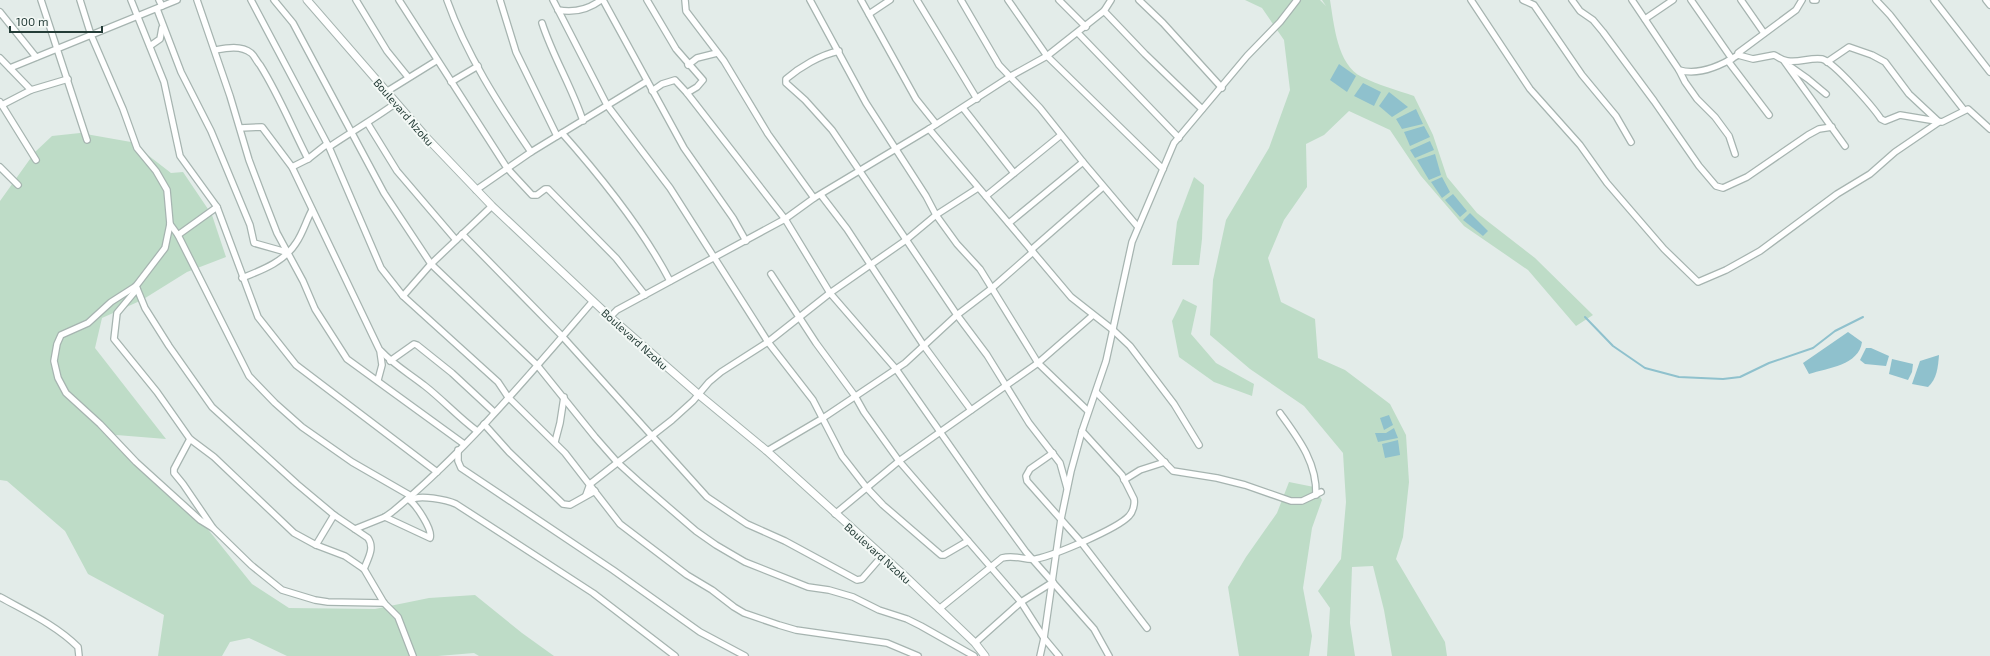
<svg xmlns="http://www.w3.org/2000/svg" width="1990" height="656" font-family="'Exo 2',sans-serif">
	<rect width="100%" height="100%" fill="#e3ece9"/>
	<g fill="#bedcc7">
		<path d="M1245,0h75l6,6 -4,-6h8c4,24 7,65 32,77 16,8 35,13 52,19l19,39 14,42 30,36 58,45 58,57 -17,11 -48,-56 -64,-44 -43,-50 -31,-46 -41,-19 -25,24 -18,9 1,43 -23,33 -16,38 13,44 34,17 3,39 27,12 45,34 16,31 3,47 -6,55 -7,22 49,83 2,14h-55l-8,-46 -11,-44 -21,1 -2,56 5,33h-28l3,-48 -12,-17 23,-32 5,-57 -3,-49 -39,-47 -54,-37 -40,-34 3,-55 13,-60 43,-72 21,-58 -6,-50 -22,-32z"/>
		<polygon points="80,133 131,142 171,173 183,172 212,215 226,257 187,272 142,300 102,318 95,348 166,439 104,434 206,527 252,584 289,608 375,609 429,598 475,595 522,633 554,656 479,656 474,653 438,656 287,656 249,638 230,642 222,656 158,656 164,615 88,574 65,531 7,481 0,480 0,201 35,152 52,136"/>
		<polygon points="1194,177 1204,185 1202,239 1199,265 1172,265 1177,222"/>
		<polygon points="1183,299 1197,306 1191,334 1216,363 1254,384 1252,396 1214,382 1179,357 1172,321"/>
		<polygon points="1289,482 1314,487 1322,500 1312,528 1303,588 1312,636 1309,656 1239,656 1228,587 1246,557 1277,513"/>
	</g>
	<g fill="#8fc1cd">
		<polygon points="1339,64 1356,76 1347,92 1330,80"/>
		<polygon points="1363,83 1381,92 1374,106 1354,96"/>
		<polygon points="1389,92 1408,107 1392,117 1379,106"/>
		<polygon points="1416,109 1423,124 1402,129 1396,119"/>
		<polygon points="1424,126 1430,137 1410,146 1404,132"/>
		<polygon points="1430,141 1434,150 1415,158 1410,150"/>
		<polygon points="1435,154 1441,175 1429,180 1417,160"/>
		<polygon points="1442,177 1450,192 1442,198 1431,182"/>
		<polygon points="1453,194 1467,211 1460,217 1445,200"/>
		<polygon points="1470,213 1488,231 1483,236 1463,220"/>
		<path d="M1848,332l14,10c-3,23 -34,26 -53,32l-6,-11z"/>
		<polygon points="1866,348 1871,348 1889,356 1886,366 1865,364 1860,360"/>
		<path d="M1939,355c-1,12 -2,24 -11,32l-16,-3 8,-23z"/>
		<polygon points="1892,359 1913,364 1912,372 1908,380 1889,374"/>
		<polygon points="1389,415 1393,425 1384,430 1380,418"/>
		<polygon points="1394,428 1398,438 1378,442 1375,433 1386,433"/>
		<polygon points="1398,440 1400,455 1385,458 1382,444"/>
	</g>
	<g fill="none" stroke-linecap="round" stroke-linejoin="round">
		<polyline stroke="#8fc1cd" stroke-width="2" points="1585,317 1613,346 1645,368 1679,377 1723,379 1740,377 1769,363 1813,348 1835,331 1863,317"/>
		<defs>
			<g id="minor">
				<polyline points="41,0 87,140"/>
				<polyline points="80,0 91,35 123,109 137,148 156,171 167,190 170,224 165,248 136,286 111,302 88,323 61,335 57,344 54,361 58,378 66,393 100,424 136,462 200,520 213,528"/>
				<polyline points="131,0 164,82 180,156 217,207 258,317 296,365 437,472"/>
				<polyline points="159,0 162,6"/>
				<polyline points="197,0 230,96 249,160 263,197 277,233 303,281 315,309 347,359 464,444"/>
				<polyline points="251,0 329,147 381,268 403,296 498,382 508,397 565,453 620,524 687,575 712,590 734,607 744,613 779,625 796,630 887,643 918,656"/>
				<polyline points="274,0 293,23 384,193 431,264 537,365 595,437 617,462 638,481 696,531 716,545 745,562 808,587 829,590 853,597 879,610 907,619 921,626 974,656"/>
				<polyline points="356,0 387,51 408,77"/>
				<polyline points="399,0 507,168 532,195 537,195 545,189 548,189 616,258 645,295"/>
				<path d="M447,0c19,54 52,105 84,152"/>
				<polyline points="500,0 516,52 557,136"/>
				<polyline points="553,0 607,105 670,188 768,342 813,400 842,456 866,487 883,505 941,555 944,555 968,541"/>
				<polyline points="603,0 684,148 733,218 746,241"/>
				<polyline points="647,0 676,49 703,80 697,87 687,93"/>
				<polyline points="685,0 686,11 724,61 768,134 814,198"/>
				<polyline points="810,0 866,103 926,196 936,215 957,244 980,269 1038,363 1088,411"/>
				<polyline points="861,0 916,99 936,124"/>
				<polyline points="917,0 977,99"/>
				<polyline points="961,0 999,65 1040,108 1083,162 1138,227"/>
				<polyline points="1008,0 1047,56 1163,169"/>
				<polyline points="1059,0 1086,27"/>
				<polyline points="1139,0 1163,23 1222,88"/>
				<polyline points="1471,0 1530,89 1580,145 1607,183 1664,249 1698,282 1726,270 1760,251 1837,194 1870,174 1895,152 1939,122 1909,94 1885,62 1872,55 1849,47 1827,62"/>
				<polyline points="1523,0 1534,5 1582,75 1616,116 1631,142"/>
				<polyline points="1572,0 1580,11 1593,20 1603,32 1654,101 1699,166 1716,186 1723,188 1747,177 1808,135 1819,129 1832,127"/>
				<path d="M1632,0l47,70c20,6 43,-5 59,-15"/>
				<polyline points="1691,0 1732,59"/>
				<polyline points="1741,0 1764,33"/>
				<path d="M1802,0l-6,10 -58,43v2l15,4 21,-4c5,2 8,6 14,6 11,2 23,-4 34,-2 12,3 51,48 59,60l4,2 15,-6 42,7 26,-13 22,20"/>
				<polyline points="1813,0 1816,0"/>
				<polyline points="1876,0 1890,15 1964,110"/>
				<polyline points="1934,0 1990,72"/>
				<polyline points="1986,0 1990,5"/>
				<polyline points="157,9 181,72 211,131 250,225 254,243 286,252"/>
				<path d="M558,10c16,3 31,-1 43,-10"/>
				<polyline points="1104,11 1145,54 1202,109"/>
				<polyline points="0,12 36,57"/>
				<polyline points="869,14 890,0"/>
				<polyline points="1645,19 1673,0"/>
				<path d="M542,23c11,34 30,64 41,98"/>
				<polyline points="1078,33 1179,138"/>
				<polyline points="150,46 160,39 162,28"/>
				<path d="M215,50c11,-2 26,-5 36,3 3,2 6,9 9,12 19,30 32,63 48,94"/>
				<path d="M839,51c-19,4 -39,16 -53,28v4l19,17 27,30 125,185 30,40 42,68 31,40 7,25"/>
				<polyline points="0,58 31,90"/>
				<polyline points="1728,61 1769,115"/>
				<polyline points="1784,61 1845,146"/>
				<polyline points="688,65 697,58 717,53"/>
				<polyline points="1791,67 1808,79 1826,94"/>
				<polyline points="10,68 177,0"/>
				<polyline points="1679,70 1685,82 1697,99 1715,117 1729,136 1735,154"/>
				<polyline points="451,82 478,66"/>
				<polyline points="652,91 662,84 675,80 687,93 785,219 830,293 896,369 985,496 1026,552 1094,629 1109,656"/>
				<polyline points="386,92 436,61"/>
				<polyline points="0,102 36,160"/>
				<polyline points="2,105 31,90 68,79"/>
				<polyline points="963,108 1014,173"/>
				<polyline points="368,124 397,171 456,240"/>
				<polyline points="240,128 262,127 292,167 380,351 382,365 378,380"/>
				<polyline points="929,129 1071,297 1113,330 1130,346 1174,404 1199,445"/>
				<path d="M562,133c39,44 81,96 108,148"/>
				<path d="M329,147c22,-15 45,-28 67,-44"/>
				<polyline points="0,167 18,185"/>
				<polyline points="292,167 308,159 327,144"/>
				<polyline points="476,190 531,152 647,81"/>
				<polyline points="821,195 847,229 924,346 971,410"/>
				<polyline points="986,196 1061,135"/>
				<polyline points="1009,223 1083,162"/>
				<polyline points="170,224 178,235 249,376 275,403 302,427 352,462 411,496"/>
				<polyline points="462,234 562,336 707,497 747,524 785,541 857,580 862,579 882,556"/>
				<polyline points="178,235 217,207"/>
				<polyline points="1031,250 1103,187"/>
				<polyline points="771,274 816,343 855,396 864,412 899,461 1021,602 1044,638 1059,656"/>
				<path d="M242,278c20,-8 42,-16 54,-35 7,-10 10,-22 16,-33"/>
				<path d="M136,286l9,22 24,38 43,61 85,77 37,31 34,23c7,10 0,20 -4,31"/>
				<polyline points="137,289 117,313 114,339 157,392 190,439 214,457 294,533 316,545 345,556 364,569 384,603 398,617 413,656"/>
				<polyline points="403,296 431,264 492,206"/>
				<polyline points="610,317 617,310 785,219 814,198 929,129 1011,76 1047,56 1104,11 1111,0"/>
				<path d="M381,351c13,14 29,23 44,35 18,14 33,31 52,45"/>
				<polyline points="390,361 414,344 417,345 452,373 494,412"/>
				<polyline points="1096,392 1173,471 1217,478 1245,485 1291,501 1302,501 1321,492"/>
				<path d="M1280,413c18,25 37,49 36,82"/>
				<polyline points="484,424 509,452 563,504 570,505 595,491"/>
				<polyline points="190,439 174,469 174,473 183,484 213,528 251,565 282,590 315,600 328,602 384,603"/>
				<polyline points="555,442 560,423 564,397"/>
				<polyline points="458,450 458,461 461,468 613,570 700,632 745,656"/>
				<polyline points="767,451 823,418 905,363 957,315 991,289 1033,252"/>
				<polyline points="1053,453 1030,469 1026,476 1027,481 1081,542 1147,628"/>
				<polyline points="1124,480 1140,470 1165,462"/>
				<polyline points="586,495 590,484 672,420 693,401 709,382 721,372 768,342 830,293 906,240 936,215 978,188"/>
				<path d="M411,500c8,-6 36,0 45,4l137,89 82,63"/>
				<polyline points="835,514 899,461 1038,363 1092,316"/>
				<path d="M385,517l45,21c3,-8 -14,-34 -22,-39"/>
				<path d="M355,529l30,-12 7,-5c75,-62 138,-138 201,-211"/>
				<polyline points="316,545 334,515"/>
				<path d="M0,597c27,15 56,28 78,50l1,9"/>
				<path d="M939,609l63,-51c13,-4 24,3 34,1 19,-4 81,-30 93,-43 4,-4 6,-12 5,-17l-12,-24 -40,-44"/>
				<polyline points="975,643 1021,602 1053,582"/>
				<polyline points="1040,656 1044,638 1061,519 1071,471 1082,431 1106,361 1132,242 1174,143 1247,56 1280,22 1297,0"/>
			</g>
			<polyline id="tertiary" points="307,0 427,138 492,206 610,317 698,394 767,451 905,576 975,643 985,656"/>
		</defs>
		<use href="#minor" stroke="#a6b4b0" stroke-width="8"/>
		<use href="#tertiary" stroke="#a6b4b0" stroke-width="9"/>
		<use href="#minor" stroke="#fff" stroke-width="5.5"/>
		<use href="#tertiary" stroke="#fff" stroke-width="7"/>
	</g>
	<g text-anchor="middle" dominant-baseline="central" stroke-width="4" stroke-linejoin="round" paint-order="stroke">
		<g font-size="11" fill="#243c37" stroke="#f4f9f6">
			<text transform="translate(404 112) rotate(49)">Boulevard Nzoku</text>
			<text transform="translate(635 339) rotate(42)">Boulevard Nzoku</text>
			<text transform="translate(878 553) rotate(42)">Boulevard Nzoku</text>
		</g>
	</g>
	<path d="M10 26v6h92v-6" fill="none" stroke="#243c37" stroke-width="2"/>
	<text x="16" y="26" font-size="12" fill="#243c37" stroke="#f4f9f6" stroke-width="3" paint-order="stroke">100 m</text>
</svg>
